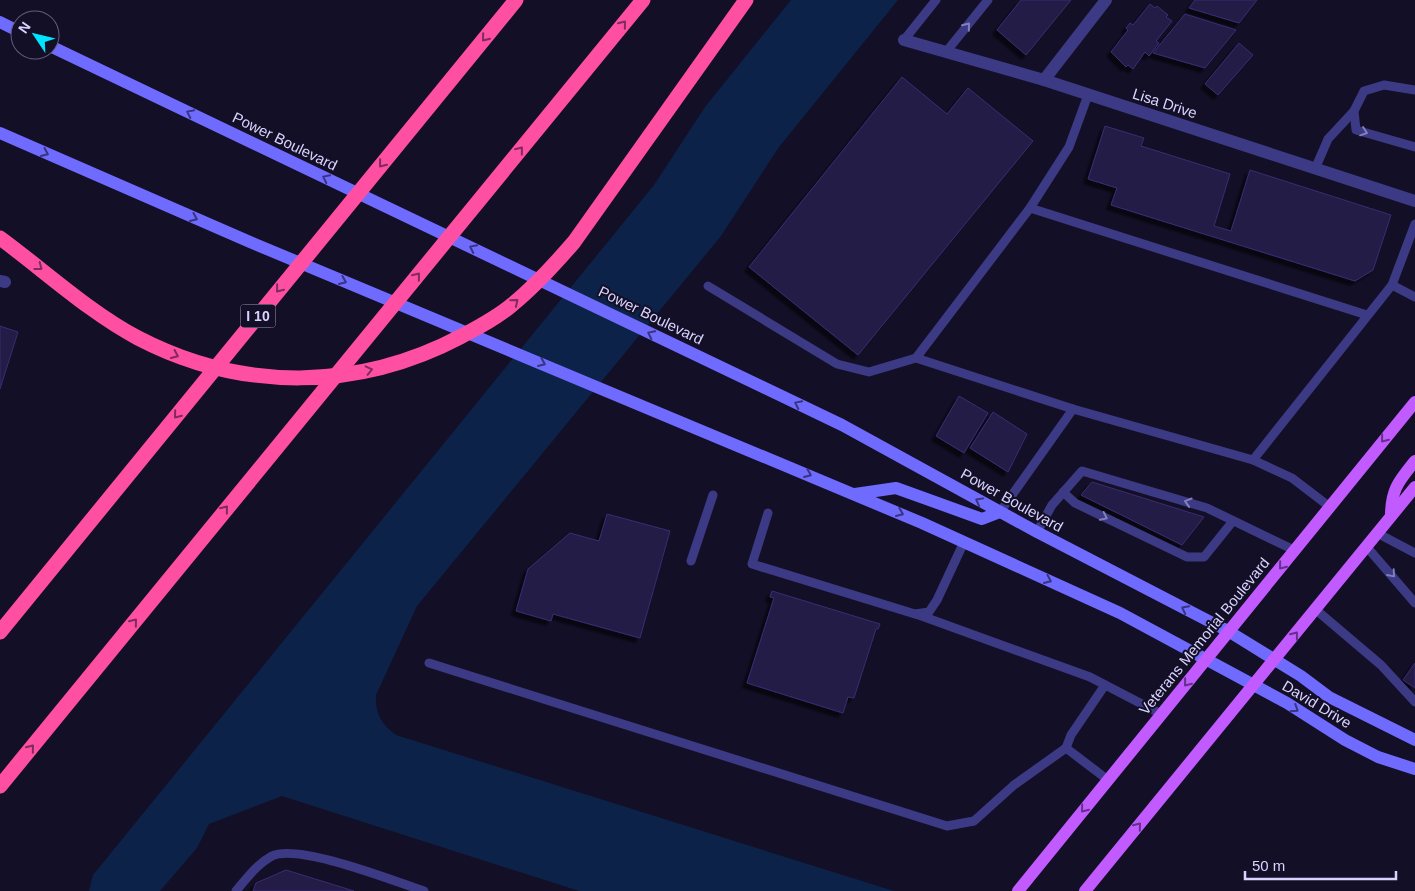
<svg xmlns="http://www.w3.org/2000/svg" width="1415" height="891" font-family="Arial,sans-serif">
	<defs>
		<filter id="shadow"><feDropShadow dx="-4.5" dy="4.5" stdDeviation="1" flood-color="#0009"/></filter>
	</defs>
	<rect width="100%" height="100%" fill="#130f26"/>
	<path fill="#0c2248" d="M791,0h107l-119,147 -58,89 -304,370 -41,89c-1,18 5,29 20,40l498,156h-315l-297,-95 -73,28 -12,24 -37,43h-71l4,-16 561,-690 51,-78z"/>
	<g fill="#241b47" stroke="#3b2d73" filter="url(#shadow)">
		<polygon points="1021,0 1071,0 1026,55 997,30"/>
		<polygon points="1195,0 1257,0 1239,23 1189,8"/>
		<polygon points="1150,4 1155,8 1157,6 1168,15 1166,17 1172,21 1156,41 1159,43 1149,56 1145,52 1133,69 1128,65 1126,67 1111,52 1128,30 1126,28 1130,23 1133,25"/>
		<polygon points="1185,14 1236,30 1205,68 1153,53"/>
		<polygon points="1239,43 1253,55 1218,95 1205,84"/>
		<polygon points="902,77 947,114 968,88 1033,141 858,355 749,267"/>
		<polygon points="1105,126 1144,138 1141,146 1230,174 1214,226 1231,231 1250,170 1391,215 1373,270 1355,281 1111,205 1117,188 1088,179"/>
		<polygon points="0,326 18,332 0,389"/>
		<polygon points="959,396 988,413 964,453 936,436"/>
		<polygon points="993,412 1027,434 1008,472 970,448"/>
		<polygon points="1092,482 1204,517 1182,545 1081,495"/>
		<polygon points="607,514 670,531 640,638 553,614 551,621 516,611 528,569 570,533 599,541"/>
		<polygon points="772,591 880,624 878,629 876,629 854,698 848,697 843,713 747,683 774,598 770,597"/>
		<polygon points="1415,663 1415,688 1403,680"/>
		<polygon points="286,870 354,891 253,891 256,883"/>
	</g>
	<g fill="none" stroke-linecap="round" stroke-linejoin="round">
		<g stroke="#3d3a85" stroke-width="9">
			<polyline points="904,40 936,0"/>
			<polyline points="946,52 988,0"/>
			<polyline points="1415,90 1384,85 1364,91 1354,111 1356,130 1415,147"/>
			<polyline points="1315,169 1328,139 1354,111"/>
			<polyline points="1030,208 1069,147 1088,95"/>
			<polyline points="1392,285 1415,297"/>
			<polyline points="708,286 837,364 869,372 916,358"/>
			<polyline points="1253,460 1073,409 916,358 1030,208 1367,315"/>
			<polyline points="1063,492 1075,503 1187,557 1204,557 1233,521"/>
			<polyline points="1330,507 1292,478 1253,460 1392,285 1415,224"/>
			<polyline points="1000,512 1073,409"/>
			<polyline points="768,513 752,564 915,614 929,612 937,600 964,542"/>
			<polyline points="1037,532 1052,505 1082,471 1207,508 1294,550"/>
			<polyline points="1377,533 1415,553"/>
			<polyline points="1366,546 1415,603"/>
			<polyline points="691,561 713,495"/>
			<polyline points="1315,609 1381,665 1415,702"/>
			<polyline points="916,614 1090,677 1161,714"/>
			<polyline points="429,663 947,826 974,821 1014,785 1066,748"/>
			<polyline points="1105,685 1071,735 1066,748 1108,780"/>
			<path d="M236,891c10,-12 21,-27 36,-35 26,-13 122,25 152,35"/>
		</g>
		<g stroke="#3d3a85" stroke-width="12">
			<polyline points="904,40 1044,80 1415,201"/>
			<polyline points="1044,80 1106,0"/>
			<polyline points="0,281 5,282"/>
		</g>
		<g stroke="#6f6bff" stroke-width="12">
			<polyline points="0,22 20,32"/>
			<polyline points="50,46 842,425 1037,532 1228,631 1301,676 1329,697 1415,740"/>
			<polyline points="0,133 250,242 922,523 1120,613 1287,703 1345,740 1378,757 1415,769"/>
			<polyline points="855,494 896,488 982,519 1000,512"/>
		</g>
		<g stroke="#c25bff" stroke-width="12">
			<path d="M1391,516c0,-27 8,-35 24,-55"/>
			<polyline points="1018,891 1415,402"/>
			<polyline points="1085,891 1415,487"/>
		</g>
		<g stroke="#ff4fa3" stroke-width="15">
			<path d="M0,238c45,33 89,74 138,100 104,54 220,53 324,-2 17,-9 36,-19 51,-32 22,-18 42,-40 61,-62l172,-242"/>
			<polyline points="0,632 516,0"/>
			<polyline points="0,786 643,0"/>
		</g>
	</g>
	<defs><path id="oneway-chevron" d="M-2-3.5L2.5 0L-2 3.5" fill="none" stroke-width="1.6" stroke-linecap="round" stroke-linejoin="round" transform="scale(1.25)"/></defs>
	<g stroke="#7d2c5e">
		<use href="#oneway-chevron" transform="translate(623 24) rotate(-51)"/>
		<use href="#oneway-chevron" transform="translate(485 38) rotate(129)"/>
		<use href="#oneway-chevron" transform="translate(520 150) rotate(-51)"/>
		<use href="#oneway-chevron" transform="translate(382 164) rotate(129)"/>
		<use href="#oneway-chevron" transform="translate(39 267) rotate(37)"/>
		<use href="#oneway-chevron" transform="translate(417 276) rotate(-51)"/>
		<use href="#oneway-chevron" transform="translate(279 289) rotate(129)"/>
		<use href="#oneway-chevron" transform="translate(515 302) rotate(-40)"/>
		<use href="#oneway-chevron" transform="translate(175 355) rotate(25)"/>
		<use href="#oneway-chevron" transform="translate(369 370) rotate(-13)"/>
		<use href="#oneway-chevron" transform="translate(177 415) rotate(129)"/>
		<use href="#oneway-chevron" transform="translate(225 509) rotate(-51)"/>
		<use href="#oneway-chevron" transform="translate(134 622) rotate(-51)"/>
		<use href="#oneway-chevron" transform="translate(31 748) rotate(-51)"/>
	</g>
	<g stroke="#837fbc">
		<use href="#oneway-chevron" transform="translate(967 26) rotate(-51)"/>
		<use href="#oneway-chevron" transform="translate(1364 132) rotate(19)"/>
		<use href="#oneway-chevron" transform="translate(1188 502) rotate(-163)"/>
		<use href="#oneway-chevron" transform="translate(1104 517) rotate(26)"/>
		<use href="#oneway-chevron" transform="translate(1392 574) rotate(49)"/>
	</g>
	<g stroke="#38347d">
		<use href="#oneway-chevron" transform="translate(190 113) rotate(-154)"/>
		<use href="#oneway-chevron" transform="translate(45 153) rotate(24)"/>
		<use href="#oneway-chevron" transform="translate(326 178) rotate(-154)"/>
		<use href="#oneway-chevron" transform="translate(194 218) rotate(24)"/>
		<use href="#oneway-chevron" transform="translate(473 248) rotate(-154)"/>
		<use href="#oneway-chevron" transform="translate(343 281) rotate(23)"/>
		<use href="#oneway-chevron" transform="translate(651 334) rotate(-154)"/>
		<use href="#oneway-chevron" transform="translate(542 363) rotate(23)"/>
		<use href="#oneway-chevron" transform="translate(798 404) rotate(-154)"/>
		<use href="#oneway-chevron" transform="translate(808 474) rotate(23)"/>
		<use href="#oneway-chevron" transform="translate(979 501) rotate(-151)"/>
		<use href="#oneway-chevron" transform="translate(900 513) rotate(23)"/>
		<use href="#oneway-chevron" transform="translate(1048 580) rotate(24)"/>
		<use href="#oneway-chevron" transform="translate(1185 609) rotate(-153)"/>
		<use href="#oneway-chevron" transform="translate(1295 709) rotate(33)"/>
	</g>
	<g stroke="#623188">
		<use href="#oneway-chevron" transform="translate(1384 439) rotate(129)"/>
		<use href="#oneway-chevron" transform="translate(1282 566) rotate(129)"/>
		<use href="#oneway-chevron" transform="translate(1295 635) rotate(-52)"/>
		<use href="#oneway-chevron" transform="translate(1187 683) rotate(129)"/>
		<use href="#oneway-chevron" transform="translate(1084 809) rotate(129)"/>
		<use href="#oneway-chevron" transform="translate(1138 826) rotate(-51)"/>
	</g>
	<g text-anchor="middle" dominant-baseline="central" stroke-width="4" stroke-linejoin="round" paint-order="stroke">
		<rect fill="#130f26" stroke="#9e99be" stroke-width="1" x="240.5" y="304.5" width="35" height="23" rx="4"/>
		<g font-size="14" font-weight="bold" fill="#d9d4ff">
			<text x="258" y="316">I 10</text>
		</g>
		<g font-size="15" fill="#d9d4ff" stroke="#130f26">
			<text transform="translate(1165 103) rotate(18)">Lisa Drive</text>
			<text transform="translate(285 141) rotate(26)">Power Boulevard</text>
			<text transform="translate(651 315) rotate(26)">Power Boulevard</text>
			<text transform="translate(1012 500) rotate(29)">Power Boulevard</text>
			<text transform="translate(1204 636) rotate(-51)">Veterans Memorial Boulevard</text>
			<text transform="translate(1317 704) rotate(31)">David Drive</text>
		</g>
	</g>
	<g transform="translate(35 35) rotate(305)"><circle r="24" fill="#130f26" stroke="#625e7d"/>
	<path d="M0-4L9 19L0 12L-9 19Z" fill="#00e5ff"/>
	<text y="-8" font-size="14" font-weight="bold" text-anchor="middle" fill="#d9d4ff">N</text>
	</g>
	<path d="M1245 871v8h151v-8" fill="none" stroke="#d9d4ff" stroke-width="2.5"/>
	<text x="1252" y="871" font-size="15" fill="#d9d4ff" stroke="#130f26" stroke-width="4" paint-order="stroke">50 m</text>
</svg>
